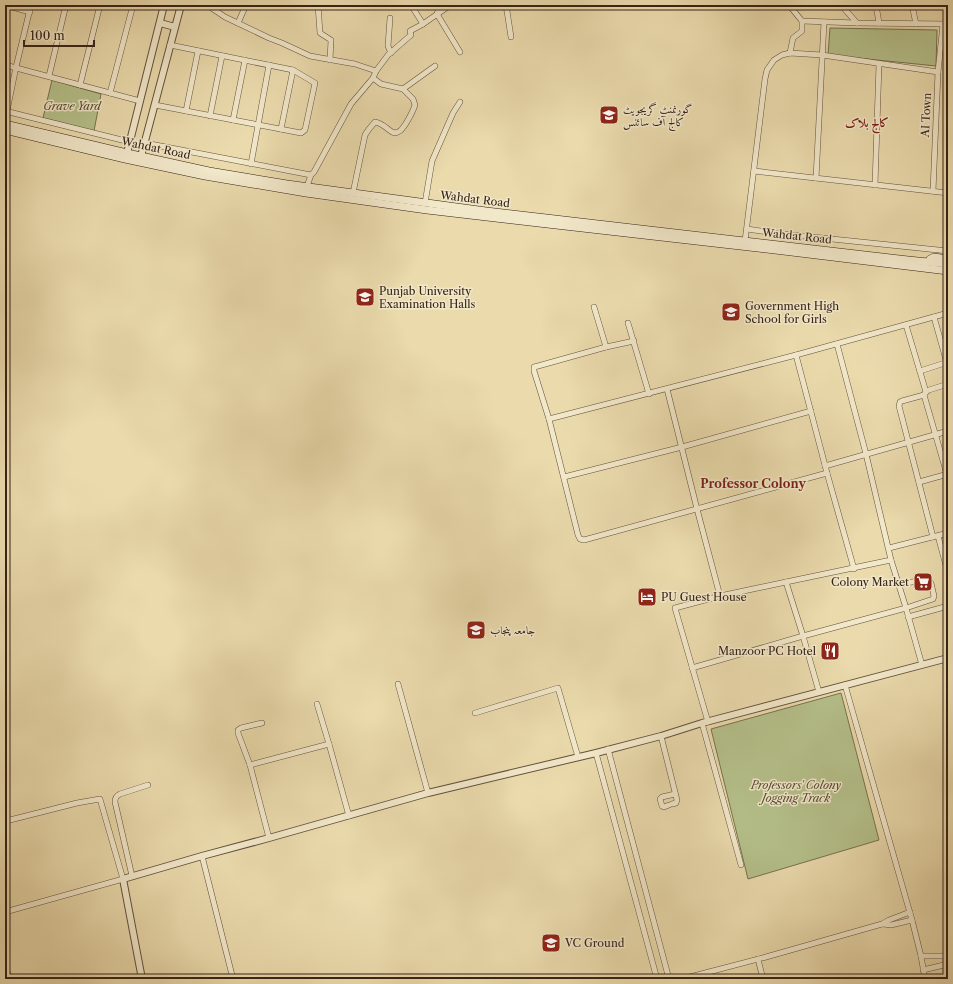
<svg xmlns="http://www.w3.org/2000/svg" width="953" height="984" font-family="'Libre Caslon Text',Amiri,serif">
	<rect width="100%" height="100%" fill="#eadaac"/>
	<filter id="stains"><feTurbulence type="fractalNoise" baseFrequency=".005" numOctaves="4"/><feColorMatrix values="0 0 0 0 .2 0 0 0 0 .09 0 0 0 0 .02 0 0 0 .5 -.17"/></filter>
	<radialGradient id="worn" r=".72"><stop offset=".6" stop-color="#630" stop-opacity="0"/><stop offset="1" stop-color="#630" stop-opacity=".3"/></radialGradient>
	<g fill="#b5c08a" stroke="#767250">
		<polygon points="830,28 937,30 936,66 828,55"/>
		<polygon points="52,80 101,94 94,131 43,118"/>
		<polygon points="841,693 879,840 748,879 711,729"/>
	</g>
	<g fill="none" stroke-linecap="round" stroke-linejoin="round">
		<defs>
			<g id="minor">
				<polyline points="5,5 30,12"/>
				<polyline points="207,5 225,17 269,38 282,43 310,56 338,61 355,64 376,71"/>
				<polyline points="318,5 320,33 331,40 330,60"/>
				<polyline points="411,5 423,24"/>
				<polyline points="440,5 437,14 460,52"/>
				<polyline points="505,5 507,11 511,37"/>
				<polyline points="789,5 802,21 802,31 793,38 790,53"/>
				<polyline points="841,5 857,23"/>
				<polyline points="876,5 879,23"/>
				<polyline points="912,5 916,24"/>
				<polyline points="946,5 948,15"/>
				<polyline points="390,18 388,46 391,53"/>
				<polyline points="802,21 857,23 948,24"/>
				<polyline points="238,23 246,5"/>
				<polyline points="5,65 140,101"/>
				<polyline points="49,76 66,5"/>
				<polyline points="80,85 100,5"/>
				<polyline points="403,89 435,66"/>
				<polyline points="110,93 133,5"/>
				<polyline points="155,105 301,133 305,130 315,83 293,70 170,45"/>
				<polyline points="5,111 130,142"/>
				<polyline points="7,111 16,67 31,5"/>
				<polyline points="186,111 198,51"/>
				<polyline points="210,116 222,56"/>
				<polyline points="233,120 245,60"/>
				<polyline points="281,129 293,70"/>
				<polyline points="145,143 311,175"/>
				<polyline points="251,164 269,65"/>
				<polyline points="754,171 948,193"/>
				<polyline points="816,178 824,22"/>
				<polyline points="875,185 879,64"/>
				<polyline points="306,189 311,175 314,172 351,104 373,78 376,71 388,55 411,35 410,31 423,24 446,8 455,5"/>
				<polyline points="933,191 938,72 943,24"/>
				<path d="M353,193l12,-58 4,-6 6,-7c7,1 11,6 17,10 2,1 4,1 6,0 6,-2 15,-21 17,-27l-2,-6 -10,-10 -22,-5 -8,-6"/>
				<polyline points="425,203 432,161 453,113 460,102"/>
				<polyline points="747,229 774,233 948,251"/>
				<polyline points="745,241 765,79 767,70 774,60 782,55 790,53 822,55 938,72"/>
				<polyline points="594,307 606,347"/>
				<polyline points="934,317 948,367"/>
				<polyline points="628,323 649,394"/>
				<polyline points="906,325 926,392"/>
				<polyline points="634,341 606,347 538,366 534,367 534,371 549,419 796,355 948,313"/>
				<polyline points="796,355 827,473 854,569"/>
				<polyline points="920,371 948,362"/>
				<polyline points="948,384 929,390 926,392 924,395 948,478"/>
				<polyline points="667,389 697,509 720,596"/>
				<polyline points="924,395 902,401 900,402 899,406 933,537"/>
				<polyline points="549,419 578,535 580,539 584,540 827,473"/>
				<polyline points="825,466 948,431"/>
				<polyline points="564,477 682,447 811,411"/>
				<polyline points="919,482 948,474"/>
				<polyline points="938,536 948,573"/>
				<polyline points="889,548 948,533"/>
				<polyline points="891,560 906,608 922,665"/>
				<polyline points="908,617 948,606"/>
				<polyline points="692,668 803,636 906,608 933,599 934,596 931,583 929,581 926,580 898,584"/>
				<polyline points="398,684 428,793"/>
				<polyline points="845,685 912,920 921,956 925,979"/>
				<polyline points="819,692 803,636 786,582 891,560 866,454 837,344"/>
				<polyline points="317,704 329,744 349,816"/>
				<polyline points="475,713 558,688 578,757"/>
				<polyline points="708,722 675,608 720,596 786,582"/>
				<polyline points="262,723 241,728 238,730 238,733 250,765 269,838"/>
				<polyline points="702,723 741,865"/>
				<polyline points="661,736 677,800 676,803 672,804"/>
				<polyline points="608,749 669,979"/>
				<polyline points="596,753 657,979"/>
				<polyline points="250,765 329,744"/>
				<polyline points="669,805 664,807 662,806 660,799 662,797 675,794"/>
				<polyline points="202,856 233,979"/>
				<path d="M132,876l-17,-74c0,-4 1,-6 5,-8l28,-9"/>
				<polyline points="5,912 123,879 100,799 77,803 6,821"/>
				<polyline points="883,924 891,925 912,920"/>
				<polyline points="921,956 942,956 948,954"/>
				<polyline points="758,959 763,979"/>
				<polyline points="923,970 948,964"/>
				<polyline points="5,972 7,971 9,979"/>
				<polyline points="682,979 766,957 882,924 889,920 910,912"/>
			</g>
			<g id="tertiary">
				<polyline points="160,23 175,27"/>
				<polyline points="126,157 164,5"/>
				<polyline points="140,160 181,5"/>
				<polyline points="142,979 123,879 202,856 269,838 428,793 596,753 661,736 702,723 948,658"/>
			</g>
			<g id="secondary">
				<polyline points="5,124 127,153 209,171 287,184 486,211 908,260 948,264"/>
				<polyline points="5,130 125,159 205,176 306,193 427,210 556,225 775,250 948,271"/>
				<polyline points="930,259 934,257 948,259"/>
			</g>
		</defs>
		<use href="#minor" stroke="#63513c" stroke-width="6"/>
		<use href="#tertiary" stroke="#63513c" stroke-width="8"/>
		<use href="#secondary" stroke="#362317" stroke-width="8"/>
		<use href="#minor" stroke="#f1e7c9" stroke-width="5"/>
		<use href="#tertiary" stroke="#f1e7c9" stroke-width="6"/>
		<use href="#secondary" stroke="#f1e7c9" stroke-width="7"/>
	</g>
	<defs>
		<symbol id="school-square" viewBox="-11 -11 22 22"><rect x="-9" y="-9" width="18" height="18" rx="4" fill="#8f2418" stroke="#f1e7c9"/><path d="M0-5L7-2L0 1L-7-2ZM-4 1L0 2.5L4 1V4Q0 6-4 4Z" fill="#fff"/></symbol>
		<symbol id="supermarket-square" viewBox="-11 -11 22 22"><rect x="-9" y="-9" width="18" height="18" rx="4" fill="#8f2418" stroke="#f1e7c9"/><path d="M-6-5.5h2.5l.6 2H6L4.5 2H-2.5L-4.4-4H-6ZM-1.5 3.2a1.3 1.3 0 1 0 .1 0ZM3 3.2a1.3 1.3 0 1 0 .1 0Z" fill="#fff"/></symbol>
		<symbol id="hotel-square" viewBox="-11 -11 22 22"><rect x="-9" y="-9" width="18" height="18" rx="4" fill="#8f2418" stroke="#f1e7c9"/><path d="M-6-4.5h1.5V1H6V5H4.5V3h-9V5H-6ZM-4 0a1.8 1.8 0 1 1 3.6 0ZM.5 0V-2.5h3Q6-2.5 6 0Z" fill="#fff"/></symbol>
		<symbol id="university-square" viewBox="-11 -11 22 22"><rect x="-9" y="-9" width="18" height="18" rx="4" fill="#8f2418" stroke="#f1e7c9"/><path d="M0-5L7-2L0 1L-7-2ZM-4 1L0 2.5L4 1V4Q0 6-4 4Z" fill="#fff"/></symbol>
		<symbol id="restaurant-square" viewBox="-11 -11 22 22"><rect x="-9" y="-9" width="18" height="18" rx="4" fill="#8f2418" stroke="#f1e7c9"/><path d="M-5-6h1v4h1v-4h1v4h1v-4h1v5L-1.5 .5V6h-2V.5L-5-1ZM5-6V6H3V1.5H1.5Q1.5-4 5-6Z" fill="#fff"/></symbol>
	</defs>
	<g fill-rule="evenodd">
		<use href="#school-square" x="598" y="104" width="22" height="22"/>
		<use href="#school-square" x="354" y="286" width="22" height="22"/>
		<use href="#school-square" x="720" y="301" width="22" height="22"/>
		<use href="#supermarket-square" x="912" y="571" width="22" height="22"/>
		<use href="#hotel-square" x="636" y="586" width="22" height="22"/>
		<use href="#university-square" x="465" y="619" width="22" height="22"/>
		<use href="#restaurant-square" x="819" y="640" width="22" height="22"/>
		<use href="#university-square" x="540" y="932" width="22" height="22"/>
	</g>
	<g text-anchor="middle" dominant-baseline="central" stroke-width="3" stroke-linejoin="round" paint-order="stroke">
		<g font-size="11" font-style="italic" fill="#564a34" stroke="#f1e7c9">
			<text x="72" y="106">Grave Yard</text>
			<text x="796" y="785">Professors' Colony<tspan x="796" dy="13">Jogging Track</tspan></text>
		</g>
		<g font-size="11" fill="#362317" stroke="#f1e7c9" text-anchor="start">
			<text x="623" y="109">گورنمنٹ گریجویٹ<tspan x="623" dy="13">کالج آف سائنس</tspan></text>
			<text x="379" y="291">Punjab University<tspan x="379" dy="13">Examination Halls</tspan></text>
			<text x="745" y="306">Government High<tspan x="745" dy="13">School for Girls</tspan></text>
			<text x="909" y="582" text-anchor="end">Colony Market</text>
			<text x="661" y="597">PU Guest House</text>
			<text x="490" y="630">جامعہ پنجاب</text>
			<text x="816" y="651" text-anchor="end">Manzoor PC Hotel</text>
			<text x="565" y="943">VC Ground</text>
		</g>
		<g font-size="11" fill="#362317" stroke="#f1e7c9">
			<text transform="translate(926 115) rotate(-87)">AI Town</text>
			<text transform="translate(156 148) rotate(12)">Wahdat Road</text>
			<text transform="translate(475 199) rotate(7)">Wahdat Road</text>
			<text transform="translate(797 236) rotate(6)">Wahdat Road</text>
		</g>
		<g font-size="12" font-weight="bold" fill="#7a1f14" stroke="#f1e7c9">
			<text x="867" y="122">کالج بلاک</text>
			<text x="753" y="483">Professor Colony</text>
		</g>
	</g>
	<rect width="953" height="984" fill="none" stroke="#eadaac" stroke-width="20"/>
	<rect x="6" y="6" width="941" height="972" fill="none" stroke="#362317" stroke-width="2"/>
	<rect x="10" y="10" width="933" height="964" fill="none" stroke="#362317"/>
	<path d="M24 40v6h70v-6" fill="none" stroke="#362317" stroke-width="2"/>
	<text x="30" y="40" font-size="12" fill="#362317" stroke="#f1e7c9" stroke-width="3" paint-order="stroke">100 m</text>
	<rect width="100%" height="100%" filter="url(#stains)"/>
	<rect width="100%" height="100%" fill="url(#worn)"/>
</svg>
